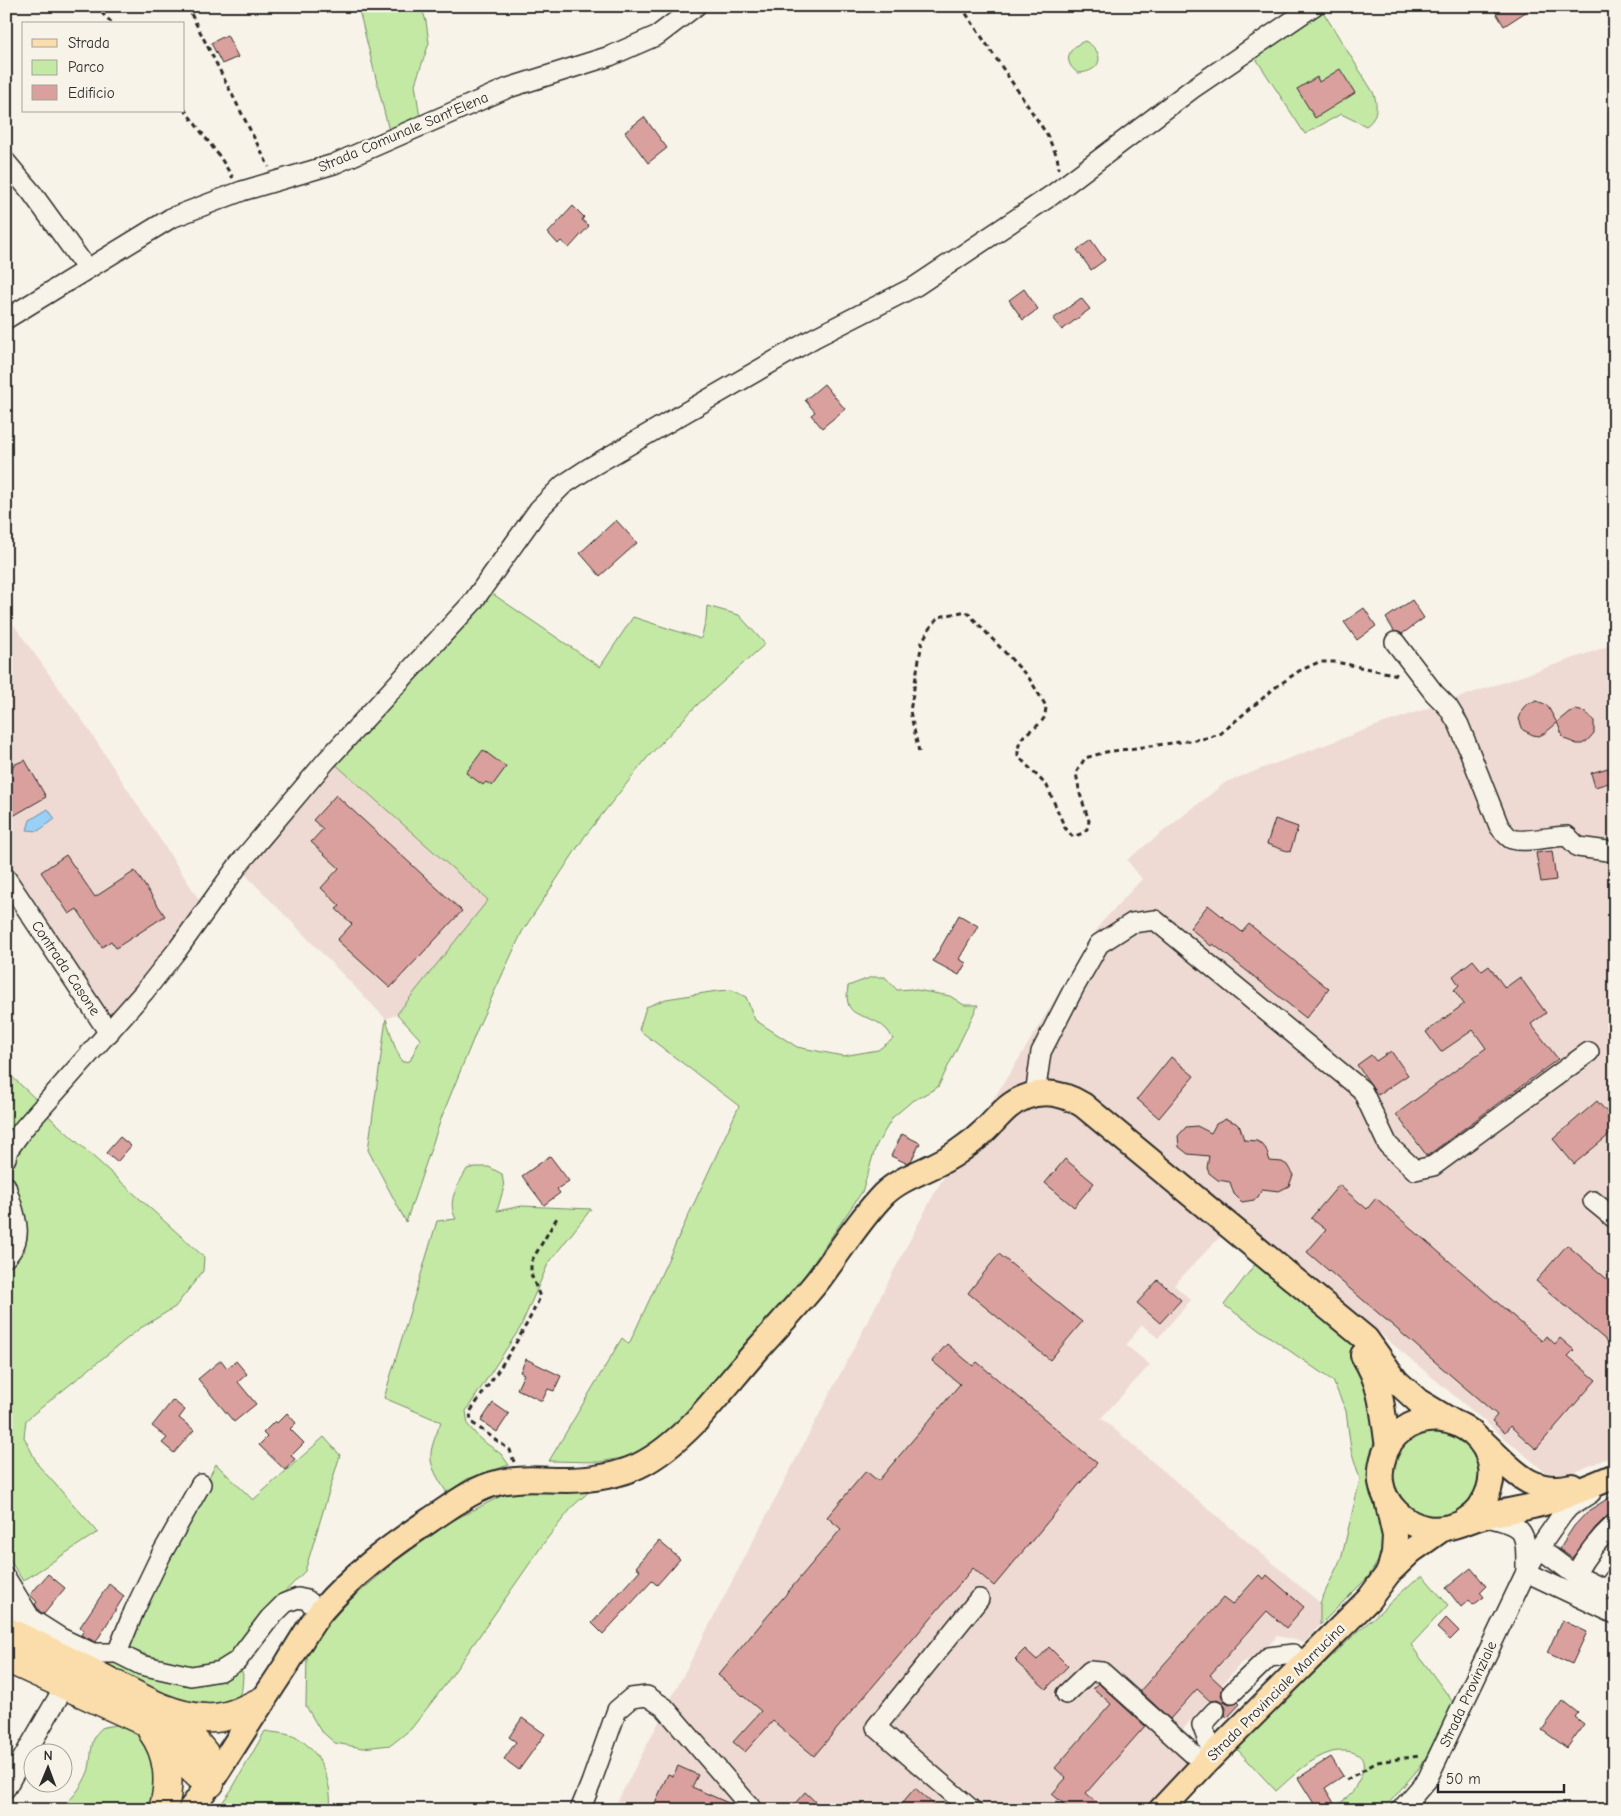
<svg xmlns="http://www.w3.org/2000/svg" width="1621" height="1816" font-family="'Comic Neue',sans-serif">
	<rect width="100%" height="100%" fill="#f7f3e8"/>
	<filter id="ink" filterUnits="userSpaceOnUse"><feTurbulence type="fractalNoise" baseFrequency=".02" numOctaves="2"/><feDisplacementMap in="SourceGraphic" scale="10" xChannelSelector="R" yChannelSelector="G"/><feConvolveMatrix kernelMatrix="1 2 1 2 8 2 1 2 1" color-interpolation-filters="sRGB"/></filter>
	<g filter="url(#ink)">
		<g fill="#eedad2">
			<polygon points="6,614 87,727 204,907 101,1031 6,891"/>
			<polygon points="1615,644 1615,1455 1565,1476 1545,1472 1240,1216 1174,1285 1191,1300 1158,1338 1142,1325 1126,1345 1150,1365 1101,1418 1320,1603 1320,1625 1305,1642 1277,1636 1258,1657 1242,1662 1178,1735 1201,1753 1148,1810 613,1810 936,1190 1025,1049 1101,923 1142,879 1127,860 1226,782 1370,728"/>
			<polygon points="333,762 488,900 397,1014 386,1019 240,869"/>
		</g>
		<g fill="#c3e9a4" stroke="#778a68">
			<polygon points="358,6 421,6 426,21 429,43 415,84 420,118 389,131"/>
			<path d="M1320,7l53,85c5,12 5,26 -7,34l-25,-12 -36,20 -54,-83z"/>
			<path d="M1085,41c21,11 18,31 -7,32 -17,-12 -9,-26 7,-32z"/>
			<polygon points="484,588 600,667 633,617 701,639 706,620 707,606 739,615 765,644 696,706 647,758 585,836 522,932 479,1025 442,1116 406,1222 368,1150 386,1019 395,1047 402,1062 410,1061 420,1039 397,1014 488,900 333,762"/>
			<path d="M872,977h13l12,13 14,-1 39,7 14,9h14l-40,82 -27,15 -18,15 -17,29 -14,46 -74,108 -57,72 -87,82 -44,8 -51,-1 73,-123 7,6 110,-238 -100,-76 7,-23 20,-8 51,-8 15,-1 14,7 9,23 42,27 46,9 35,-6 15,-11c-2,-3 -4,-8 -7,-10 -18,-19 -44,-6 -38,-43z"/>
			<polygon points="6,1071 40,1103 6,1150"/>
			<polygon points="44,1112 204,1257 203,1271 175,1307 139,1329 26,1420 24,1437 38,1465 98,1532 23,1581 6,1554 6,1268 25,1251 20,1217 11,1184 12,1162 19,1145"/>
			<path d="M475,1167h14l13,7 2,13 -7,24 25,-5 69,3 -43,55 -28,64 -54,83 2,14 12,14 21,15 8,11 -42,14 -20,14c-21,-33 -20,-36 -6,-71l-57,-24 53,-177 19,-2c-10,-19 2,-33 11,-50z"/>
			<polygon points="1259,1259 1328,1317 1351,1342 1371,1379 1376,1435 1370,1456 1368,1472 1372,1488 1384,1517 1383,1547 1378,1561 1368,1577 1320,1625 1320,1603 1342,1556 1360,1479 1351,1450 1346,1411 1333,1381 1224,1305"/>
			<circle cx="1436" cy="1474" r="43"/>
			<polygon points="324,1437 340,1455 305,1571 277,1600 239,1648 225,1659 199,1667 172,1664 134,1650 128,1644 189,1515 216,1464 253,1500"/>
			<polygon points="591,1490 574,1505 546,1540 445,1685 411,1729 391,1745 362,1748 335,1743 320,1730 306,1706 307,1655 319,1634 347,1603 396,1561 450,1522 511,1491"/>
			<path d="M1423,1576l25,29 -37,40 44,60 -35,62 -37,43h-55c7,-5 17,-9 22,-15 4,-3 5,-9 8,-13 9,-17 8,-30 -14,-31 -4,0 -8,0 -12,1 -22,6 -39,24 -56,39l-40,-43 114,-109 64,-58z"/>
			<polygon points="109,1661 117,1662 141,1670 241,1669 243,1675 242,1689 236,1701 228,1706 194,1708 106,1663"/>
			<path d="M117,1725c30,6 30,13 45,38l-12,47h-94c14,-6 27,-25 32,-38 5,-15 0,-33 14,-44 4,-2 10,-2 15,-3z"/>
			<path d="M265,1731c10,2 23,2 32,7 24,12 36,47 33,72h-113l15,-21z"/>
		</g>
		<polygon fill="#99d0f8" stroke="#6d8ea6" points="48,809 55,819 38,831 27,830 30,820"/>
		<g fill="#daa09d" stroke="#2b2b2b">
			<polygon points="1492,6 1535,6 1504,26"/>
			<polygon points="227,35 238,57 222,64 211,43"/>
			<polygon points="1340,69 1355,93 1315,118 1297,89 1317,77 1319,82"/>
			<polygon points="644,117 667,148 648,163 625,132"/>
			<polygon points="573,206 584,217 582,220 589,226 569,248 561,241 558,244 548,233"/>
			<polygon points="1091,240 1105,260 1091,270 1077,250"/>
			<polygon points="1024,289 1038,309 1023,320 1009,300"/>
			<polygon points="1081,298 1090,309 1062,330 1053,319"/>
			<polygon points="824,384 845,409 822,428 811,415 815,412 805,400"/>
			<polygon points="616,520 637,543 600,576 580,553"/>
			<polygon points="1412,600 1424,618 1402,634 1394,631 1386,618"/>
			<polygon points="1364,608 1376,626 1357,640 1344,622"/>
			<polygon points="1537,701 1547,705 1557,723 1545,733 1539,736 1533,735 1523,730 1519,719 1523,708 1527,704"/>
			<polygon points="1575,710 1586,712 1594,721 1594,733 1587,741 1582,744 1577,744 1567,740 1563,737 1557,722 1569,712"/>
			<polygon points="483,750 506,767 492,786 486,782 483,785 466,773"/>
			<polygon points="25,760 46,797 6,820 6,783 11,780 13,765"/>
			<polygon points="1608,768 1612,782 1595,787 1591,773"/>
			<polygon points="336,795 462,911 390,988 337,940 352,924 336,909 340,906 321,888 339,868 311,842 323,829 313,820"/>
			<polygon points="1275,819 1298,827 1290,852 1267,844"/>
			<polygon points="1552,851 1556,880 1541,882 1536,853"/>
			<polygon points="66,855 95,897 135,871 165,916 116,948 111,941 102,947 77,909 69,914 41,872"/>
			<polygon points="1208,905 1242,932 1249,924 1329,989 1306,1018 1213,944 1211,946 1190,928"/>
			<polygon points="959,915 978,926 959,959 966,963 959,975 933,961"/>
			<polygon points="1473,960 1482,971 1489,966 1505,988 1520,977 1546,1013 1531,1024 1558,1059 1427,1156 1396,1114 1486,1048 1473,1030 1441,1052 1426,1032 1464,1004 1454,990 1459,985 1453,976"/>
			<polygon points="1391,1051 1408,1075 1378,1095 1357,1065 1371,1055 1376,1061"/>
			<polygon points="1171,1057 1194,1076 1159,1118 1137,1099"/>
			<polygon points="1597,1101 1615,1121 1615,1130 1574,1164 1553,1139"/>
			<polygon points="1226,1119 1236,1123 1240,1127 1244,1140 1257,1141 1262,1144 1266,1149 1270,1161 1282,1162 1287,1165 1293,1175 1289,1186 1279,1191 1262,1189 1258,1197 1254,1200 1242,1202 1234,1194 1230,1182 1218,1180 1209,1173 1207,1168 1209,1156 1188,1154 1179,1147 1178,1136 1186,1127 1197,1126 1211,1133 1216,1124"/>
			<polygon points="902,1134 920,1143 911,1161 906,1163 891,1156"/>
			<polygon points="120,1137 131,1146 117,1162 106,1153"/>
			<polygon points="550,1156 569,1181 557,1189 560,1193 544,1205 522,1176"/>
			<polygon points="1065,1159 1094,1183 1074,1207 1045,1183"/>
			<polygon points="1339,1185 1367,1209 1376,1198 1542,1341 1546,1336 1555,1344 1560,1338 1574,1350 1568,1356 1596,1380 1536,1449 1510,1426 1505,1433 1492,1421 1497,1415 1307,1252 1326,1230 1311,1218"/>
			<polygon points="1567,1245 1615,1286 1615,1348 1536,1281"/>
			<polygon points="999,1254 1082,1322 1050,1360 968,1293"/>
			<polygon points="1158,1280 1181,1300 1160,1323 1137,1303"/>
			<polygon points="947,1344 973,1366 977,1362 1097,1463 994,1586 973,1568 814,1756 773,1721 745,1752 733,1742 761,1711 718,1675 841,1529 827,1517 866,1471 878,1481 960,1384 932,1361"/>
			<polygon points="526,1359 561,1376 554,1391 548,1389 542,1401 517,1389 524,1374 520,1372"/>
			<polygon points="221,1360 227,1368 236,1361 247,1374 238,1382 256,1404 234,1422 198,1379"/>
			<polygon points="173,1400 185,1410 179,1418 194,1430 174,1453 162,1443 167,1438 152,1426"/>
			<polygon points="493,1403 509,1414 497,1432 481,1421"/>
			<polygon points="287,1413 296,1423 290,1429 304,1443 291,1456 295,1459 285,1470 259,1445 267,1437 263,1433 275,1421 277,1423"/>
			<polygon points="1615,1494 1615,1513 1607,1516 1595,1528 1572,1558 1559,1549 1574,1526 1588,1511"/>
			<polygon points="659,1541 680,1559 657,1585 652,1581 603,1634 592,1623 640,1570 636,1567"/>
			<polygon points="1471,1568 1486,1586 1480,1592 1484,1597 1473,1605 1469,1600 1461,1607 1446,1588"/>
			<polygon points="48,1574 65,1588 44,1614 39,1611 35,1604 37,1602 30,1595"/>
			<polygon points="1259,1575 1264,1579 1267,1575 1304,1607 1286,1628 1267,1611 1210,1675 1223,1687 1221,1695 1224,1701 1229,1704 1238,1702 1240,1704 1227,1718 1225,1715 1226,1708 1223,1703 1217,1700 1210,1701 1197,1689 1170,1719 1140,1691 1223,1598 1232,1605"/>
			<polygon points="109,1584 124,1596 96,1642 81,1635 84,1630 80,1627"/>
			<polygon points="1446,1618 1459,1631 1450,1640 1437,1628"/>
			<polygon points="1562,1620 1587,1632 1572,1664 1547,1653"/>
			<polygon points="1049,1647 1068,1666 1046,1689 1016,1662 1017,1661 1015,1659 1025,1649 1037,1660"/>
			<polygon points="1098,1683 1145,1726 1086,1793 1105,1810 1071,1810 1052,1794 1066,1778 1055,1768 1111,1704 1093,1688"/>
			<polygon points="1563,1701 1578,1713 1575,1717 1584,1724 1567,1748 1542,1730"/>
			<polygon points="522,1718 545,1734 519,1770 504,1759 516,1742 509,1737"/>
			<polygon points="1331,1757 1343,1776 1325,1788 1334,1803 1323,1810 1318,1810 1298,1778"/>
			<polygon points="678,1766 698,1775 692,1787 735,1806 738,1810 664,1810 654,1805 668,1774 673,1776"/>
			<polygon points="915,1788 940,1810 896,1810"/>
			<polygon points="805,1792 824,1810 789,1810"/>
		</g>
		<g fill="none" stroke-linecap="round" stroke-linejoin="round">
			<defs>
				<g id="minor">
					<polyline points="6,162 32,193 87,269"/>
					<polyline points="6,319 171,218 242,191 334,164 508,88 610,56 658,35 696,6"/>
					<path d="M1395,642l39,51 14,14 11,18 40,101c3,4 7,9 11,12 9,6 44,-2 57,-2l11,11 37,5"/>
					<polyline points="6,878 109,1033"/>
					<polyline points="1035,1095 1041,1052 1075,986 1099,944 1132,923 1155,920 1362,1090 1388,1145 1415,1170 1433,1166 1589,1052"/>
					<polyline points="6,1158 8,1150 24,1128 144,992 178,949 239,864 326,761 472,603 539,509 563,485 589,468 814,338 916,286 1052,195 1192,89 1314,6"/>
					<path d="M6,1186c6,24 22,49 0,71"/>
					<polyline points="1593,1201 1615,1219"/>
					<path d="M1487,1517c39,9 39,14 39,53"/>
					<polyline points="1539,1548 1575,1575 1606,1590 1615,1578"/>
					<polyline points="1526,1572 1615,1614"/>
					<path d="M1575,1575c11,-20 23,-36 40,-51"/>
					<polyline points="6,1578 31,1619 61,1638 93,1653 117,1653 141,1665 191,1676 221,1671 237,1661 269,1619 285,1603 298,1598 307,1600 321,1612"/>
					<polyline points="6,1598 19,1637"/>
					<polyline points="117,1653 134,1611 161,1555 201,1484"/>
					<polyline points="1232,1693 1269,1657 1293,1654 1305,1664"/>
					<polyline points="1066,1694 1090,1671 1102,1672 1204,1764"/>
					<polyline points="1215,1711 1202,1725 1209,1744 1216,1752"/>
					<polyline points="6,1763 17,1768 66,1684"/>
					<polyline points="6,1788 17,1768"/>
					<polyline points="580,1810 591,1783 617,1710 631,1698 647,1696 664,1707 753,1810"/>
					<polyline points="972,1810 876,1727 979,1599"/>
					<polyline points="1401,1810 1427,1780 1526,1572 1539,1548 1562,1515 1569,1507 1591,1493"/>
				</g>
				<g id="major">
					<path d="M1363,1355c19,29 20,59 25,92"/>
					<path d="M1484,1443c27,25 46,53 88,43"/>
					<polyline points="1387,1500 1395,1536 1394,1553 1389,1572"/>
					<path d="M1463,1522c7,-5 15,-10 19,-18 34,-53 -31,-109 -81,-73 -15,11 -22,33 -20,51 3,22 23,42 45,46 20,4 39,-7 58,-12 20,-5 40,-7 60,-13 24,-7 47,-17 71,-27"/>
					<path d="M190,1810l20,-27c26,-40 51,-80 77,-119 11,-18 22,-38 35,-54 31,-36 69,-64 108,-90 20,-13 44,-32 67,-37 23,-6 46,-3 70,-3 59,-1 88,-17 129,-59 21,-23 41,-48 61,-71 21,-24 43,-47 62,-71 21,-28 40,-59 64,-84 21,-21 53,-26 76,-44 8,-6 16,-11 23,-18 9,-8 16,-17 25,-25 24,-20 51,-18 76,-3l283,234 30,42 22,20 35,21"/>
					<polyline points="1161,1810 1204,1764 1369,1599 1389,1572 1411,1551 1442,1529"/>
				</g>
				<g id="highway">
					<path d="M6,1631c34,15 67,32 100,49 32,16 62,36 99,38 20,2 39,-8 57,-17"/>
					<path d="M6,1658l144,66c9,6 17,12 25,21 14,16 14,26 35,38"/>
					<polyline points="175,1718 204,1753 209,1763 210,1783"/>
					<path d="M152,1731c17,23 19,52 11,79"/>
				</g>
			</defs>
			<use href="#minor" stroke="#2b2b2b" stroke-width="22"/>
			<use href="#major" stroke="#2b2b2b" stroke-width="28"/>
			<use href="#highway" stroke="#2b2b2b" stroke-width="31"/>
			<g stroke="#2b2b2b" stroke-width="3" stroke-dasharray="5 4" stroke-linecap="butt">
				<polyline points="95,6 113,24"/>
				<polyline points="187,6 269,167"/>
				<polyline points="961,6 1046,133 1057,156 1059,169"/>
				<polyline points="184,109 220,157 233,178"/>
				<path d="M919,752l-9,-41 12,-69 7,-13 10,-12 27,-6 63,67 17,28c0,3 -1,9 -2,12 -10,16 -27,12 -26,38l29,30 18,42 8,9 10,-4 4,-4 2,-8 -9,-27 -4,-21 9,-15 21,-6 96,-13 18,-5 56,-47 23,-16 20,-9h17l62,13"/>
				<path d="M514,1462l-4,-12 -39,-28 -1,-10c25,-37 52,-74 70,-115l-9,-23v-12l27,-46"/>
				<polyline points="1346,1780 1377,1762 1419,1756"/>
			</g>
			<use href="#minor" stroke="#f7f3e8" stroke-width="19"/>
			<use href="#major" stroke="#fbddab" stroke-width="24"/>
			<use href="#highway" stroke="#fbddab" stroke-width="28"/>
		</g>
	</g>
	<g text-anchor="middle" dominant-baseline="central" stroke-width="5" stroke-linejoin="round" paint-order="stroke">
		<g font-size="15" fill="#2b2b2b" stroke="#f7f3e8">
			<text transform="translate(403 132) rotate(-23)">Strada Comunale Sant'Elena</text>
			<text transform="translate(66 968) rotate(56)">Contrada Casone</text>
			<text transform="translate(1276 1692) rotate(-45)">Strada Provinciale Marrucina</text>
			<text transform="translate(1468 1694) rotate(-65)">Strada Provinziale</text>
		</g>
	</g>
	<rect width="1621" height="1816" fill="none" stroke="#f7f3e8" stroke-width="25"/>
	<rect x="12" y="12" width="1596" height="1791" fill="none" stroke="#2b2b2b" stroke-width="2" filter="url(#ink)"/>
	<rect x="22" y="22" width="162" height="90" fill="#f7f3e8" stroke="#a5a39c"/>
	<rect x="32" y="39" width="25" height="8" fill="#fbddab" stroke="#a5a39c"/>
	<text x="68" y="48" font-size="15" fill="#2b2b2b">Strada</text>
	<rect x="32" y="60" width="25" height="15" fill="#c3e9a4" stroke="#a5a39c"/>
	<text x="68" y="72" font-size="15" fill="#2b2b2b">Parco</text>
	<rect x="32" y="85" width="25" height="15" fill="#daa09d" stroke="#a5a39c"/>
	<text x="68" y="98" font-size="15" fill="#2b2b2b">Edificio</text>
	<g transform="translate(48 1768) rotate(1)"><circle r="24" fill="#f7f3e8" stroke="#a5a39c"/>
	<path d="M0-4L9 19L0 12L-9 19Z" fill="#2b2b2b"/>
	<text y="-8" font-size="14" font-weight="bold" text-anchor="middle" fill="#2b2b2b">N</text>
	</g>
	<path d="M1438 1784v8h126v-8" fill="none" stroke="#2b2b2b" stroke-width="2.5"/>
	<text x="1446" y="1784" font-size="15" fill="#2b2b2b" stroke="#f7f3e8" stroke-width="4" paint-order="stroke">50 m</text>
</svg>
